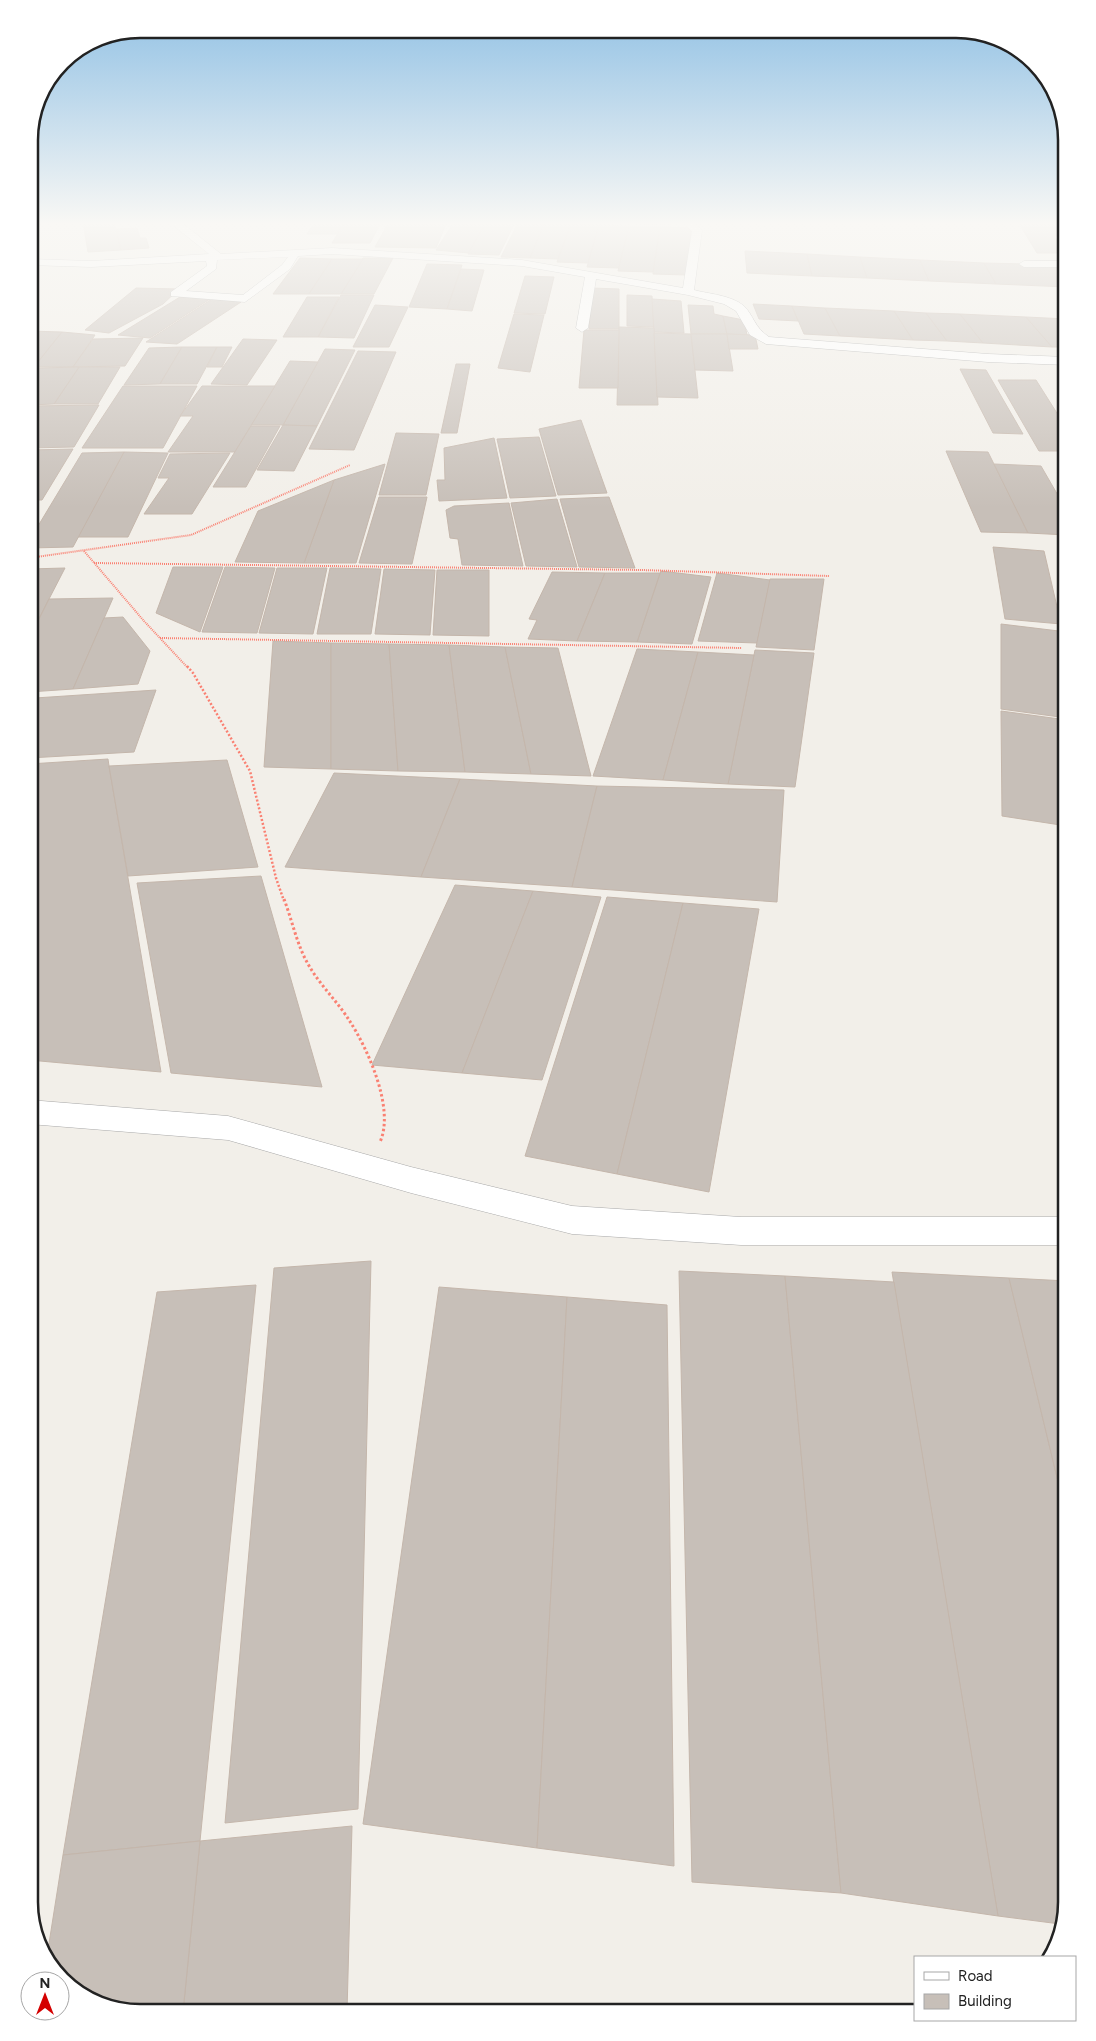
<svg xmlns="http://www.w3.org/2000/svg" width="1096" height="2041" font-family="Figtree,sans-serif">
	<rect width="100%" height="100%" fill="#f2efe9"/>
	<g fill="#c7bfb8" stroke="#c4b6ab">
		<polygon points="83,222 114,222 121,250 88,252"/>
		<polygon points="315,222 345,222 337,234 307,234"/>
		<polygon points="345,222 381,222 370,243 332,243"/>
		<polygon points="389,222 447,222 436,248 375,247"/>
		<polygon points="454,222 486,222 469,253 436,250"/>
		<polygon points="486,222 515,222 499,255 468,254"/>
		<polygon points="635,222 671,222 671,225 635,224"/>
		<polygon points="1018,222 1061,222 1065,236 1054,236 1066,253 1037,253"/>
		<polygon points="1061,222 1067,222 1067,242 1065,236"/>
		<polygon points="518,223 544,224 530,258 501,257"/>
		<polygon points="544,224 571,224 558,259 530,258"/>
		<polygon points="571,224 599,225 588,263 557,262"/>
		<polygon points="599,225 629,226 619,268 587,267"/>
		<polygon points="629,226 660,227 653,272 618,271"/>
		<polygon points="660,227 691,228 687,275 653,274"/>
		<polygon points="137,228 140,238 146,238 149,248 121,250 116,229"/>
		<polygon points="745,251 807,254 812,276 747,273"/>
		<polygon points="807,254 860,257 867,278 812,276"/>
		<polygon points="860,257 920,260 929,281 867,278"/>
		<polygon points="300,258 332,259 309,294 273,294"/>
		<polygon points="363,258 393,258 374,294 341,294"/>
		<polygon points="332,259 363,259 341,294 309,294"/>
		<polygon points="920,260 984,263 996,284 929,281"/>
		<polygon points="984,263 1067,265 1067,287 996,284"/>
		<polygon points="427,264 462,265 447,309 409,307"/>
		<polygon points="461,269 484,270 472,311 447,309"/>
		<polygon points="525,276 554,277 545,314 514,313"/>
		<polygon points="136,288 179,289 163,304 109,333 85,330"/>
		<polygon points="592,288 619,289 619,329 589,329"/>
		<polygon points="341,295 374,295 354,338 318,337"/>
		<polygon points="627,295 652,296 654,327 627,326"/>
		<polygon points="180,297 210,299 150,338 118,335"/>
		<polygon points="307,297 339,297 318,337 283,337"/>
		<polygon points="212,299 241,302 177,344 146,342"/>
		<polygon points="652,299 681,301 684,333 654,332"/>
		<polygon points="753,304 792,306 798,321 759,319"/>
		<polygon points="375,305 408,307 389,347 353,347"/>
		<polygon points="688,305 713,306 714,314 723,316 727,334 691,334"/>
		<polygon points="792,306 825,308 840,336 804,334"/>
		<polygon points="825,308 894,311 913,340 840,336"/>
		<polygon points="894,311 926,313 947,341 913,340"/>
		<polygon points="926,313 960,314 983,343 947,341"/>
		<polygon points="514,314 544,315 530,372 498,368"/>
		<polygon points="960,314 1026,317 1052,347 983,343"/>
		<polygon points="723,316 744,320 747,335 727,334"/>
		<polygon points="1026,317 1067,319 1067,347 1052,347"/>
		<polygon points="619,327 654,328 658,405 617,405"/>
		<polygon points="584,330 619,330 618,388 579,388"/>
		<polygon points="29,331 62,332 34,367 29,367"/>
		<polygon points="62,332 95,335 73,367 34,367"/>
		<polygon points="654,333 691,334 698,398 657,397"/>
		<polygon points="691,334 727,334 733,371 695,370"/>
		<polygon points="727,334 755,335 758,349 729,349"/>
		<polygon points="143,338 125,366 73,367 93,339"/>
		<polygon points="243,339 277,340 247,385 211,384"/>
		<polygon points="182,347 160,384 124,385 149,348"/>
		<polygon points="182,347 217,347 197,384 160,384"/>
		<polygon points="217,347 232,347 222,367 207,367"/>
		<polygon points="325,349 355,350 317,426 283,425"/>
		<polygon points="358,351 396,352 354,450 309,449"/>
		<polygon points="290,361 318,362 283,425 251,425"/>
		<polygon points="456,364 470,364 457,433 441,433"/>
		<polygon points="79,367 120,367 98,404 54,404"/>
		<polygon points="79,367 54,404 29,405 29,381 39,368"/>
		<polygon points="960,369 986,370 1023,434 993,433"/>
		<polygon points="998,380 1036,380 1067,429 1067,451 1039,451"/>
		<polygon points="123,386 197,386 163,448 82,448"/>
		<polygon points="202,386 275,386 235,452 168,452 193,416 180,416"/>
		<polygon points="99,405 74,447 29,448 29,406"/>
		<polygon points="581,420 607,493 558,495 539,429"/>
		<polygon points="283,425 317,426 294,471 257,470"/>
		<polygon points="251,426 280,426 246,487 213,487"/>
		<polygon points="396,433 439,434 426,495 379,495"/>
		<polygon points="539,437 556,496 510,498 497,439"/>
		<polygon points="494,438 507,498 439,501 437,480 445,480 444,448"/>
		<polygon points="73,449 42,500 29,500 29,450"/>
		<polygon points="946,451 988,452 1028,533 981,532"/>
		<polygon points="124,452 168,453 128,537 78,537"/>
		<polygon points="124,452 73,547 29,548 29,541 82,453"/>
		<polygon points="230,453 192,514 144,514 169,478 158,478 170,454"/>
		<polygon points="385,464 356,563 304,563 334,480"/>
		<polygon points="994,464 1041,466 1067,511 1067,535 1028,533"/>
		<polygon points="334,480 304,563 235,562 258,511"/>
		<polygon points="379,497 427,497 412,564 359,563"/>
		<polygon points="609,497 635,568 579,567 560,499"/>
		<polygon points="557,499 577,567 526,566 511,503"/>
		<polygon points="29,502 38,502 29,517"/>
		<polygon points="509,503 523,566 462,565 458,539 450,538 446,510 454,506"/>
		<polygon points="993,547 1044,551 1061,624 1005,619"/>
		<polygon points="173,567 223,567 200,632 156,613"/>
		<polygon points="225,567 275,568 257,633 202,632"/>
		<polygon points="65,568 49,599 29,639 29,569"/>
		<polygon points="277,568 327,568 313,634 259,633"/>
		<polygon points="330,568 381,569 371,634 317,634"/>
		<polygon points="384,569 435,570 430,635 375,634"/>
		<polygon points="437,570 489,570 489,636 433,635"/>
		<polygon points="661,571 711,577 692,644 637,642"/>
		<polygon points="552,572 605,573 577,641 528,639 537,620 529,619"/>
		<polygon points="605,573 660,573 637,642 577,641"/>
		<polygon points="717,573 770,580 757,643 698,641"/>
		<polygon points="770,579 824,579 814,650 756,647"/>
		<polygon points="113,598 73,689 29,692 29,639 49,599"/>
		<polygon points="123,617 150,651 138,684 73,689 104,618"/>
		<polygon points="1001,624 1067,632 1067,718 1001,709"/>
		<polygon points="273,641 331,643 331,769 264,767"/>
		<polygon points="331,643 389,644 398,771 331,769"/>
		<polygon points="389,644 449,645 465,772 398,771"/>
		<polygon points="449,645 505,647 531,774 465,772"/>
		<polygon points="505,647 558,648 591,776 531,774"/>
		<polygon points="637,649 698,652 663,780 593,776"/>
		<polygon points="755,650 814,653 795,787 728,784"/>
		<polygon points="698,652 754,655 728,784 663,780"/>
		<polygon points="156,690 134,752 29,758 29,710 35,698"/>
		<polygon points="1001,711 1067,720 1067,826 1002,816"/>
		<polygon points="108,759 109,766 161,1072 29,1060 29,764"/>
		<polygon points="227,760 258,867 128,876 109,766"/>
		<polygon points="334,773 460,779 421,877 285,867"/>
		<polygon points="460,779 597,786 572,887 421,877"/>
		<polygon points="597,786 784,790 777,902 572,887"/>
		<polygon points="261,876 322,1087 171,1073 137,883"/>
		<polygon points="455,885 533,891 462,1073 372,1065"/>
		<polygon points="533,891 601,897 542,1080 462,1073"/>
		<polygon points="607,897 683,903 617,1174 525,1156"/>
		<polygon points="683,903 759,909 709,1192 617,1174"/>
		<polygon points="371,1261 358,1809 225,1823 274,1268"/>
		<polygon points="679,1271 785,1276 841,1893 692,1882"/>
		<polygon points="892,1272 1009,1278 1067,1519 1067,1902 1060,1924 998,1916"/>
		<polygon points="785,1276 894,1282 998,1916 841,1893"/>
		<polygon points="1009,1278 1067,1281 1067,1519"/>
		<polygon points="256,1285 200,1841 63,1855 157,1292"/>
		<polygon points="439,1287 567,1297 537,1848 363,1824"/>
		<polygon points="567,1297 667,1305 674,1866 537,1848"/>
		<polygon points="352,1826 347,2012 183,2012 200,1841"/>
		<polygon points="200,1841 183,2012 133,2012 78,1993 47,1956 63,1855"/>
	</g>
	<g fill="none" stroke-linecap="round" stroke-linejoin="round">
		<defs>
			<g id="minor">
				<path d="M169,222h12l40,32 111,-6 190,12 161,28 9,-57 -11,-9h12l9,8 -8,60c15,4 37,5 50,16 10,10 10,21 25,31l219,17 79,3v8l-79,-3 -222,-18 -16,-9 -14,-24 -12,-7 -36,-9 -92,-16 -8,49 -6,4 -6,-4 9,-51 -63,-11 -190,-12 -34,2 -8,13 -45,33 -74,-6v-4l36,-26 -1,-5 -115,6 -62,-2v-6l62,2 118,-7zM288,257l-6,8 -39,30 -57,-4 30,-22 1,-9z"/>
				<polygon points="1067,261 1067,267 1024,267 1019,264 1024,261"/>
				<polygon points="29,1100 228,1116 411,1167 572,1206 741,1217 1067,1217 1067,1245 741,1245 572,1234 411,1193 228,1140 29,1124"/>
			</g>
		</defs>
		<use href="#minor" stroke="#a9a9a9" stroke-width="1"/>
		<g stroke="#fa8072" stroke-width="2" stroke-dasharray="1 1" stroke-linecap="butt">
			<polyline points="84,551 144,621 188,668"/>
			<polyline points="29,558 191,535 350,465"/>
			<polyline points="94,563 642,570 829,576"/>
			<polyline points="160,638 742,648"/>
		</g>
		<polyline stroke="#fa8072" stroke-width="2.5" stroke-dasharray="2 2" stroke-linecap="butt" points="187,666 193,673 250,771 276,878 284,901"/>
		<path stroke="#fa8072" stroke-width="3" stroke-dasharray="2.5 2.5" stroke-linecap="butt" d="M284,899c8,21 13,46 24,65 11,20 29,37 41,56 19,29 46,89 31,122"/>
		<use href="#minor" fill="#fff" fill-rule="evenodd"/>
	</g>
	<linearGradient id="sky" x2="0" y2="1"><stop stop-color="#8fc0e4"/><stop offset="0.44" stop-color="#f9f8f5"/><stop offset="1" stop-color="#f9f8f5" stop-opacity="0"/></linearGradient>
	<rect width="1096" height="508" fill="url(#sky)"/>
	<path d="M0 0H1096V2041H0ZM140 38H956A102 102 0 0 1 1058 140V1902A102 102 0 0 1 956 2004H140A102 102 0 0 1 38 1902V140A102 102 0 0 1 140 38Z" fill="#fff" fill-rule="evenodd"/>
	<path fill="none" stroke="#222" stroke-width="2.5" d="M140 38H956A102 102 0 0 1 1058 140V1902A102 102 0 0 1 956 2004H140A102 102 0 0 1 38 1902V140A102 102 0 0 1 140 38Z"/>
	<rect x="914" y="1956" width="162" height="65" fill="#ffffff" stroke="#a7a7a7"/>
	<rect x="924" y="1972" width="25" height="8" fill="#ffffff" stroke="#a7a7a7"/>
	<text x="958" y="1981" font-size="15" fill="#222222">Road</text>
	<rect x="924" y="1994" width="25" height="15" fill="#c7bfb8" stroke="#a7a7a7"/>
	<text x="958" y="2006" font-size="15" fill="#222222">Building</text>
	<g transform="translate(45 1996)"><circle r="24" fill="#ffffff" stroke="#a7a7a7"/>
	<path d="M0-4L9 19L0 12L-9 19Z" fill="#d40000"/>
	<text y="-8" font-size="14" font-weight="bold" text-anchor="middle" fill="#222222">N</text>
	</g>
</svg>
